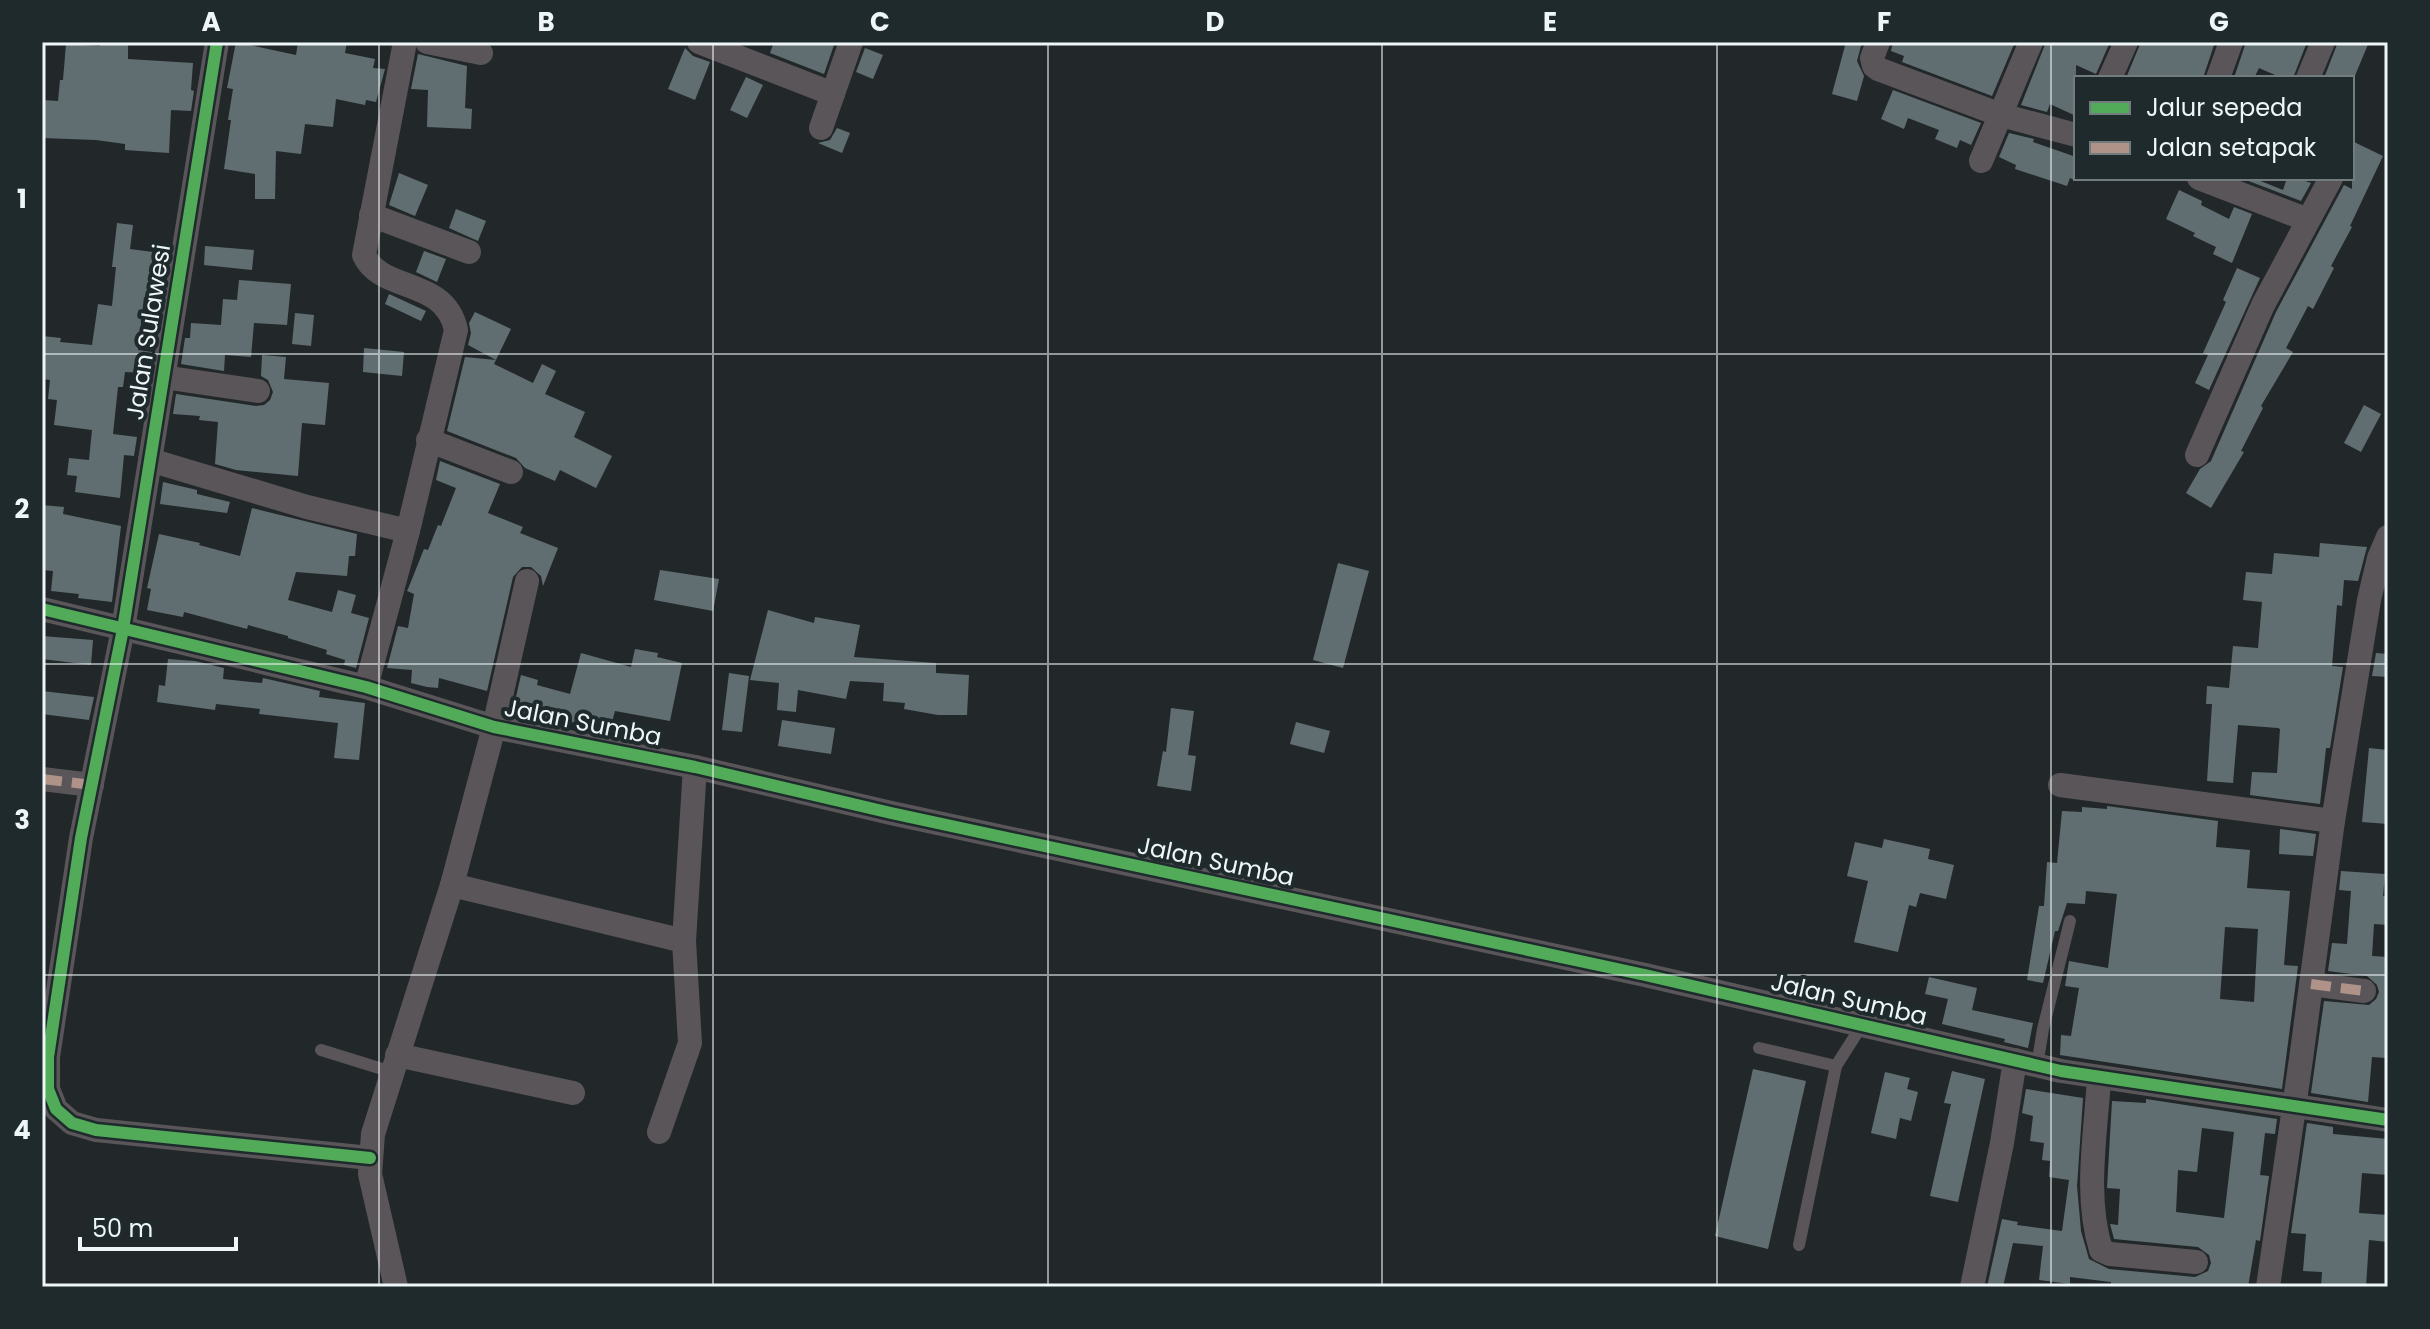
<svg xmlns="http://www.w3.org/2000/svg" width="2430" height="1329" font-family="Poppins,sans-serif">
	<rect width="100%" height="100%" fill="#22282a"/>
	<g fill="#606e72" fill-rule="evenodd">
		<polygon points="101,42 128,42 128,59 193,63 191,90 194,91 191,111 171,110 169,153 125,150 125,144 96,140 42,138 43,100 58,101 60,80 63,80 66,44 100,46"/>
		<polygon points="236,42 296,55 298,42 347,42 345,53 375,59 373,68 385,69 376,102 366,100 365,105 336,99 333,127 305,124 301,154 276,151 275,199 255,199 255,174 224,169 231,120 228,120 233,89 227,88"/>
		<polygon points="774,42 835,42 824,74 770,53"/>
		<polygon points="1846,42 1862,42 1857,61 1864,76 1857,101 1832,94"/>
		<polygon points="1893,42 2015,42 1992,96 1902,62 1904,56 1891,51"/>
		<polygon points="2046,42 2110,42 2096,74 2076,65 2076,116 2050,104 2047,112 2021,105"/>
		<polygon points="2141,42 2215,42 2203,78 2126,78"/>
		<polygon points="2246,42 2307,42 2293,78 2282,78 2259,68 2254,78 2234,78"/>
		<polygon points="2338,42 2369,42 2354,78 2324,78"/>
		<polygon points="685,48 693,56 710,62 695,100 668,89"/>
		<polygon points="865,48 883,55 873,79 856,72"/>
		<polygon points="418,54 467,66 465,108 472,109 471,129 427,127 428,90 411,89"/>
		<polygon points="746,77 763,85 747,118 730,110"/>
		<polygon points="1893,90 1981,123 1971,145 1960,140 1957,148 1935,139 1939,130 1908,118 1904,129 1881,119"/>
		<polygon points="837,128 850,133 842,153 818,143 830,140"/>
		<polygon points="2009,133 2034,139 2033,142 2076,157 2076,181 2070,178 2067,186 2015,169 2016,165 1999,157"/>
		<polygon points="2352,141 2383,156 2350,226 2352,227 2331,266 2334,268 2313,309 2308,306 2286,348 2293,352 2261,406 2263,408 2241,451 2244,452 2211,508 2186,493 2200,469 2211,461 2276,312 2344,185 2352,189"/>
		<polygon points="399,173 428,185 415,216 389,205"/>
		<polygon points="2247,178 2253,178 2283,190 2287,178 2297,178 2311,183 2301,201 2246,180"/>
		<polygon points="2179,190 2202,201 2201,205 2229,219 2234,207 2252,214 2232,263 2213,254 2216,247 2193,236 2195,233 2166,219"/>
		<polygon points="456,209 486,221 478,241 449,228"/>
		<polygon points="117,223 133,225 130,249 153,252 151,276 155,277 153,298 144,297 138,350 152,352 149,373 125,372 123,387 118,387 113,434 137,437 134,456 124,455 120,498 75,492 77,476 67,475 69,458 89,460 92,430 54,425 57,400 48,399 50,380 42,379 42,336 61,338 60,342 92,345 98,304 112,306 116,267 112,267"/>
		<polygon points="205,246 254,250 252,270 204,265"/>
		<polygon points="424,251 446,259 437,282 416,272"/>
		<polygon points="2237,268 2260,278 2209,390 2195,383 2208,355 2203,353 2226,302 2223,300"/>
		<polygon points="239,280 291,284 287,325 254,323 251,357 225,355 224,371 181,364 185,338 190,338 191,323 221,325 223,299 237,300"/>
		<polygon points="389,294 426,311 421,321 385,304"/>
		<polygon points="475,312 511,329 494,364 533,383 542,364 556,371 545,394 585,412 574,437 612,456 596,488 560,470 555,481 525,468 516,458 447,431 465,357 496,360 468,345 471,333 469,323"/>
		<polygon points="295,313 314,315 311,346 292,344"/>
		<polygon points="364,348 404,352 402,376 363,372"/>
		<polygon points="262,355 286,357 284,379 329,383 325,425 302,423 298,476 236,470 215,464 218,422 199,420 200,416 173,414 176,394 256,406 264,405 270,400 273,392 268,380 261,376"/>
		<polygon points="2364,405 2381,414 2361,452 2344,443"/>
		<polygon points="440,461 500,484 488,513 523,527 520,533 558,548 543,586 541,576 531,567 522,567 513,577 487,691 439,678 438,688 427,687 411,683 412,670 387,668 398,626 408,628 414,594 407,591 408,589 424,549 428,550 438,525 441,526 456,488 436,480"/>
		<polygon points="163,482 197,490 197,494 230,502 227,513 160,504"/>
		<polygon points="42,505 64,507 63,514 121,526 112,602 78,598 79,594 51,591 53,571 42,570"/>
		<polygon points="252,508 357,534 355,556 349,556 347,576 296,572 288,600 332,612 338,590 356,595 351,613 369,618 356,668 344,665 345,660 326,654 327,650 288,638 288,636 248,625 247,629 184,612 183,617 147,610 151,589 147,588 159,534 200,543 199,545 240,556"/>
		<polygon points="2320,543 2367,547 2358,581 2344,580 2342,606 2337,605 2332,666 2343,667 2330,748 2326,748 2320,804 2250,795 2252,772 2277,773 2280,729 2278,728 2238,725 2233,783 2207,781 2212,704 2206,704 2207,686 2229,688 2233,646 2258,648 2262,602 2243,600 2246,572 2272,574 2274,553 2319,557"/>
		<polygon points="1338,563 1369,571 1343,668 1313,660"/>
		<polygon points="660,570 719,579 713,611 654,600"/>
		<polygon points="768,610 814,623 815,617 860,625 854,657 936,663 936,673 969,675 967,715 938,715 904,709 905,703 883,701 884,683 850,681 846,699 798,690 796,712 777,710 779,683 750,680"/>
		<polygon points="42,636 93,640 91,665 42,659"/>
		<polygon points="635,649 658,653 657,657 682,663 670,721 615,711 609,733 568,721 567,726 533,719 534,715 513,710 521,675 538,680 537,685 570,694 581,653 631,667"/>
		<polygon points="2376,653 2388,654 2388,677 2372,676"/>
		<polygon points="168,659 195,661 224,668 223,679 262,683 263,678 320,691 319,697 365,703 359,760 334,758 338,723 259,714 260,709 216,704 215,710 157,702 159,685 165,686"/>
		<polygon points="729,673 749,676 742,732 722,730"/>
		<polygon points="42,691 94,697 89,720 42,714"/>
		<polygon points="1171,708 1194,711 1188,755 1196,756 1191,791 1157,786 1163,751 1166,752"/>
		<polygon points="782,720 835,728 831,754 778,746"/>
		<polygon points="1296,722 1330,731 1324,753 1290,744"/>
		<polygon points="2369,748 2388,750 2388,824 2362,822"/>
		<path d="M2107,806l111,15 -2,26 34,3 -3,38 43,3 -6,74 14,1 -16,123 -222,-34 1,-20 10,1 8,-48 -14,-2 4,-25 39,7 9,-74 -31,-3 -1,13 -18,-1 -9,28h-3l-12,52 -16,-3 12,-74h5l3,-44 10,1 5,-52 20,1v-5l25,2zM2225,927l33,2 -4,73 -34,-3z"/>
		<polygon points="2280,829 2316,834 2313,856 2279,854"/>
		<polygon points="1884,839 1930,849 1928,859 1954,865 1946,899 1920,893 1916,907 1909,905 1898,952 1854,942 1868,881 1847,876 1855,842 1882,848"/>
		<polygon points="2341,871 2385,874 2383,896 2388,896 2388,925 2374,924 2372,956 2388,957 2386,1058 2372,1057 2368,1102 2311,1093 2324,1001 2369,1005 2376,999 2379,992 2377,985 2367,976 2328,971 2332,943 2347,944 2351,891 2339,890"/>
		<polygon points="1929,977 1977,988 1972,1010 2033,1023 2028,1048 2004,1042 2005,1039 1942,1024 1948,999 1925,994"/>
		<polygon points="1753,1069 1806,1081 1768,1249 1715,1236"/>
		<polygon points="1952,1071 1985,1079 1958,1202 1930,1196 1951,1104 1944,1103"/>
		<polygon points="1885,1072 1910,1078 1907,1089 1918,1092 1911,1121 1900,1118 1896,1139 1871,1133"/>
		<path d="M2026,1089l57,9 -6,88 4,45 8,28 20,10 86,8 13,-6 3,-8 -2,-8 -11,-8 -84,-8 -4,-15 8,1 2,-36 -13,-1 5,-87 34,2v-4l131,20 -2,15 -10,-1 -5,42 9,1 -9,65 -4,-1 -8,47 -57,-2v2h-80v-5l-41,-5v7l-31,-4 4,-34 -30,-3 -10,44h-16l15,-68 16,3 -1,3 45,6 7,-51 -20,-3 1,-16 -8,-1 2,-17 -14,-2 3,-25 -11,-3zM2202,1128l32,4 -10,86 -48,-6 2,-42 19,2z"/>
		<polygon points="2307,1123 2333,1127 2333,1134 2388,1139 2388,1175 2362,1173 2359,1213 2388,1215 2388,1242 2369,1240 2366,1287 2321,1287 2322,1272 2303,1271 2306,1234 2291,1233"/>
	</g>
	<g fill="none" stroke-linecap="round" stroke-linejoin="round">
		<g stroke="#5a5558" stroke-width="12">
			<polyline points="1759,1048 1836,1066"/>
			<polyline points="321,1050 392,1072"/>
			<polyline points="2037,1066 2043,1029 2070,921"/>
			<polyline points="1799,1245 1836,1066 1862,1025"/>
		</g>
		<g stroke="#5a5558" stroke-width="24">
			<polyline points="217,42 123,629 81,838 48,1057 48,1089 56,1109 72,1123 96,1130 370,1158"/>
			<polyline points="427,42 481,53"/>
			<polyline points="699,42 833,94"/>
			<polyline points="1878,42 1872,58 1874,66 1878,69 2001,115 2076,135"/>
			<polyline points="2110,78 2126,42"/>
			<polyline points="2218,78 2231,42"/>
			<polyline points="2308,78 2323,42"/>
			<polyline points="821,128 851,42"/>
			<polyline points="1981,161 2031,42"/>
			<polyline points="2199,178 2308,220"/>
			<polyline points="371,215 469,252"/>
			<polyline points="163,377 258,391"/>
			<polyline points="428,440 511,472"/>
			<polyline points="2197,455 2263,305 2331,178"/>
			<polyline points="150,460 307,507 408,531"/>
			<polyline points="42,609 366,687 494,727 695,767 891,813 1645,975 2061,1071 2388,1120"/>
			<path d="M366,687l42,-156 48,-201c-11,-53 -75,-37 -92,-75l41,-213"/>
			<polyline points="42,779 92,785"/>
			<polyline points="2060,785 2333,821"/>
			<polyline points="452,885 684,941"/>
			<polyline points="2311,984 2364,991"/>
			<polyline points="397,1055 573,1093"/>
			<path d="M2099,1078c-3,56 -15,117 2,172l9,4 86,8"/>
			<polyline points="659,1132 690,1043 684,941 695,767"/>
			<polyline points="396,1287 370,1174 373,1134 452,885 494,727 527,581"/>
			<polyline points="1972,1287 2002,1143 2015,1060"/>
			<polyline points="2268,1287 2301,1059 2333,821 2369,600 2379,558 2388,537"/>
		</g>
		<g stroke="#af9288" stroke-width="10" stroke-dasharray="20 10" stroke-linecap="butt">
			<polyline points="42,779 92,785"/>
			<polyline points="2311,984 2364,991"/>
		</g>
		<defs>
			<g id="cycleway">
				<polyline points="217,42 123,629 81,838 48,1057 48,1089 56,1109 72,1123 96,1130 370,1158"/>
				<polyline points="42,609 366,687 494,727 695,767 891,813 1645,975 2061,1071 2388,1120"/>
			</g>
		</defs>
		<use href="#cycleway" stroke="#1f2a2d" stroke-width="17"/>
		<use href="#cycleway" stroke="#51ab58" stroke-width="12"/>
	</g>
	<path fill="none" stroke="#eff6f8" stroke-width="2" stroke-opacity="0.55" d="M379,42v1245M713,42v1245M1048,42v1245M1382,42v1245M1717,42v1245M2051,42v1245M42,354h2346M42,664h2346M42,975h2346"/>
	<g text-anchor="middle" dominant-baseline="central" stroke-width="8" stroke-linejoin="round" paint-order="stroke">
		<g font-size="24" fill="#eff6f8" stroke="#1f2a2d">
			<text transform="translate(148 332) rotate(-81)">Jalan Sulawesi</text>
			<text transform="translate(583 722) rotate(11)">Jalan Sumba</text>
			<text transform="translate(1216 861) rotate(12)">Jalan Sumba</text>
			<text transform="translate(1849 999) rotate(13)">Jalan Sumba</text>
		</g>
	</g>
	<rect width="2430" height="1329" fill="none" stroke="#1f2a2d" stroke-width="88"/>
	<rect x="2074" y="76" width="280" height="104" fill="#1f2a2d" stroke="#727c7e" stroke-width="2"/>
	<rect x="2090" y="102" width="40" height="12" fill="#51ab58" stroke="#727c7e" stroke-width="2"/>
	<text x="2146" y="116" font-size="24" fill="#eff6f8">Jalur sepeda</text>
	<rect x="2090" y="142" width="40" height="12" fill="#af9288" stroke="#727c7e" stroke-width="2"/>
	<text x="2146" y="156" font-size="24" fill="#eff6f8">Jalan setapak</text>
	<path d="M80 1237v12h156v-12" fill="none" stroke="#eff6f8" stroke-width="4"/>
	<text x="92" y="1237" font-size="24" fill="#eff6f8" stroke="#1f2a2d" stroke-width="6" paint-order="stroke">50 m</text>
	<rect x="44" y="44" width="2342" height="1241" fill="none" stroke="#eff6f8" stroke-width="3"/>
	<g font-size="26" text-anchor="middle" font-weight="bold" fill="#eff6f8">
		<text x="211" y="31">A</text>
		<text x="546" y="31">B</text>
		<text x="880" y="31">C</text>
		<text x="1215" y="31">D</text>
		<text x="1550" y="31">E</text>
		<text x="1884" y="31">F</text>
		<text x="2219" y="31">G</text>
		<text x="22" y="208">1</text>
		<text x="22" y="518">2</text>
		<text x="22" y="829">3</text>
		<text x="22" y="1139">4</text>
	</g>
</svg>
